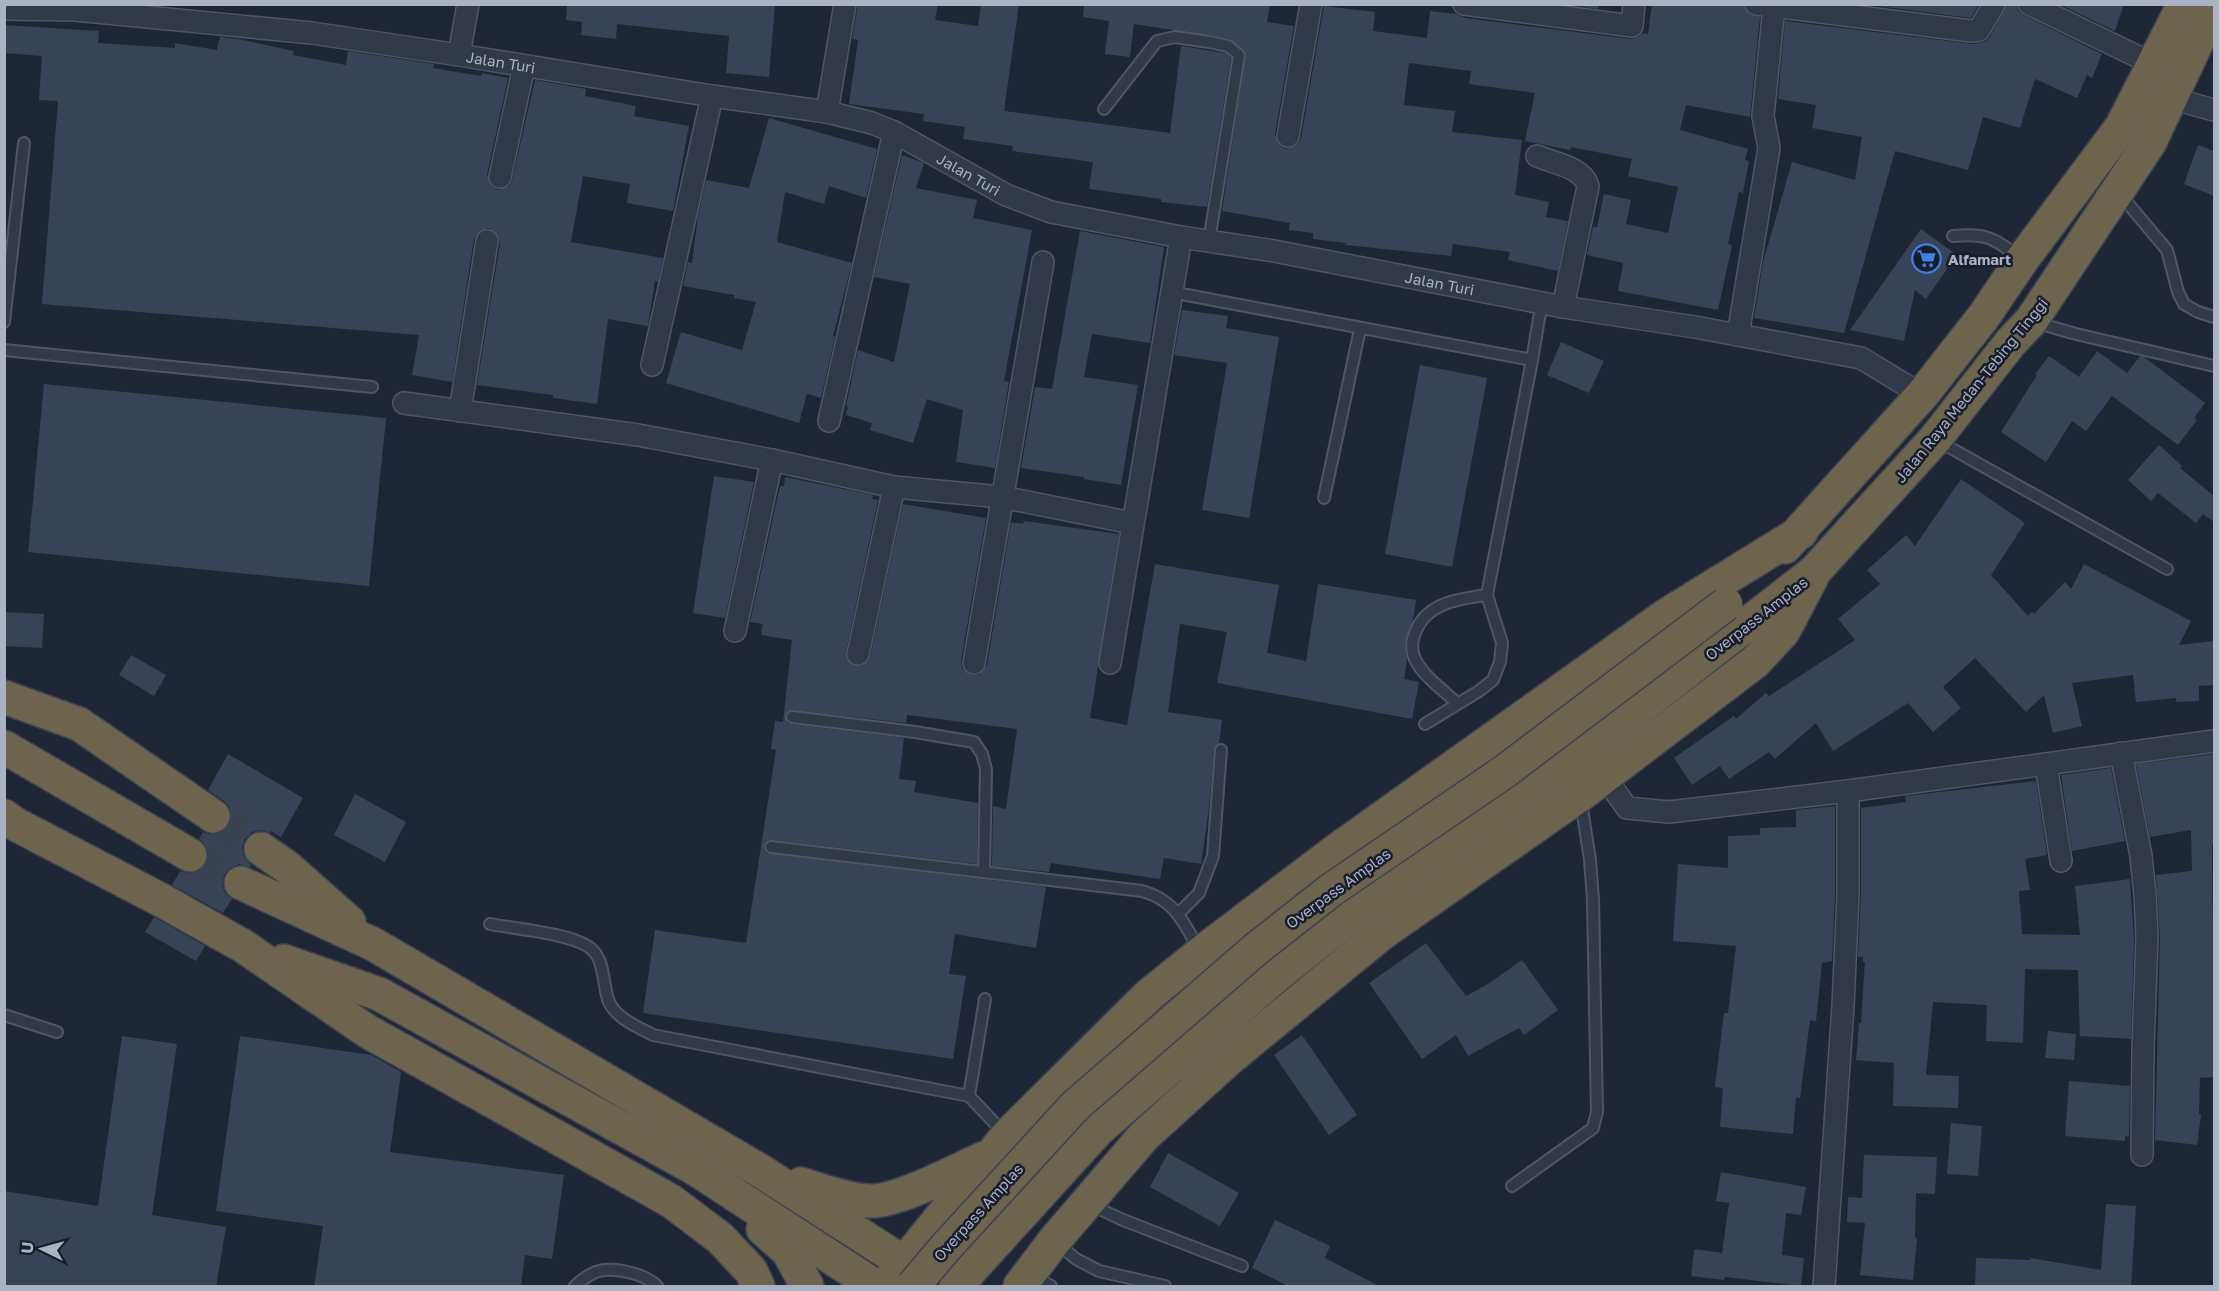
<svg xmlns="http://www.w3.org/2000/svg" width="2219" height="1291" font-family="'Golos Text',sans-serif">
	<rect width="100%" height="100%" fill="#1e2636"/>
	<g fill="#394357">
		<polygon points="567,4 775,4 769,77 726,73 729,36 617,24 616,39 581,35 582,22 566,20"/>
		<polygon points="858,4 938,4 935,20 978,26 981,4 1019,4 1004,111 1170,133 1181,46 1225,53 1231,58 1207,207 1161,202 1161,199 1089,189 1093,162 1012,151 1013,146 963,139 965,127 923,121 924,114 849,104 858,40 852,39"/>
		<polygon points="1084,4 1270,4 1267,22 1294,26 1275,134 1279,145 1286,149 1297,145 1301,138 1324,6 1375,12 1373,31 1427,38 1430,11 1456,14 1466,18 1631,39 1638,37 1643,33 1648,34 1652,4 1744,6 1749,14 1760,17 1750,117 1686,105 1680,130 1748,149 1745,160 1749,161 1743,193 1739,192 1728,244 1732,245 1718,310 1618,291 1623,263 1587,255 1593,227 1597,227 1604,194 1631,200 1626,224 1668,233 1678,187 1628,176 1632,159 1571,147 1570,150 1525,141 1535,93 1469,84 1471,71 1409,63 1404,105 1455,111 1452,132 1522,140 1515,195 1549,202 1546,217 1568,221 1558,271 1508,260 1510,252 1453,244 1451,256 1346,245 1346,243 1313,239 1313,233 1289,230 1290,223 1222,211 1246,52 1230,39 1134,24 1130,57 1105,54 1109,21 1083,17"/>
		<polygon points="1566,4 1599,4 1598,9"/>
		<polygon points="1862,4 1979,4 1971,18"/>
		<polygon points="2007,4 2016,4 2018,11 2023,15 2102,54 2092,78 2087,75 2077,98 2035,79 2020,128 1983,117 1968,170 1895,151 1844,333 1754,318 1763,262 1792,162 1855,180 1862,137 1812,128 1816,105 1778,99 1785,21 1973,44 1986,41 1990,37"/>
		<polygon points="2059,4 2124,4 2115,31"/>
		<polygon points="4,25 99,31 98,43 175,48 175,43 217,50 220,37 238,39 294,51 293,55 346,65 348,51 434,64 433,68 481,76 482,73 508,78 487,175 491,186 498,190 509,186 512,180 535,80 586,89 585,96 636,106 634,116 689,126 673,211 627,203 630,184 583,176 571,242 663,258 658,282 655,281 648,326 608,319 597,404 553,398 553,395 477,385 500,243 495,232 488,228 478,233 474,239 452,382 412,375 419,335 42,304 58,101 39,100 42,56 4,53"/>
		<polygon points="769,118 877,149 866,198 829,186 824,204 785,192 777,242 852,263 833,336 835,337 821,398 807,394 799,423 666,383 681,332 742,350 756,302 734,298 734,295 683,286 688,262 692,263 698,216 706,180 749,188"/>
		<polygon points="2198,145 2214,151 2214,196 2184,184"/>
		<polygon points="902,155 924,163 916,188 977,200 973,218 1032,230 1004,381 1009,382 995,468 956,462 963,410 927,399 913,443 870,430 872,423 846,415 848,406 846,406 858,350 894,362 910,284 874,277"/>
		<polygon points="1921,229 1957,255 1926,299 1915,290 1904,341 1850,330"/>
		<polygon points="1080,231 1164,247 1150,343 1092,334 1084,377 1138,385 1121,485 1084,479 1084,477 1021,468 1035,387 1052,389"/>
		<polygon points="1182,310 1228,316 1226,328 1279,337 1249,518 1202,510 1227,363 1174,355"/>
		<polygon points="1561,342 1604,361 1589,393 1547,375"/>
		<polygon points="2097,351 2127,373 2140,356 2144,357 2205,403 2194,418 2197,420 2178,445 2112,396 2086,431 2072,421 2046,462 2001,432 2037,375 2035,374 2049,356 2079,377"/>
		<polygon points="1420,365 1487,378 1452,567 1385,554"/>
		<polygon points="44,384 386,418 369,586 28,552"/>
		<polygon points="2159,445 2182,466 2180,468 2214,496 2214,522 2203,514 2196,523 2158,493 2151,501 2128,480"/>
		<polygon points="714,476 754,482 725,618 693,613"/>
		<polygon points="785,477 873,495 872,499 878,500 846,651 846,658 855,666 862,666 870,657 903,504 986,518 961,661 962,668 971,675 979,675 987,665 1011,522 1023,524 1024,521 1119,534 1090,718 1127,725 1155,564 1279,585 1267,653 1306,661 1318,584 1416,600 1413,620 1405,644 1407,659 1404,679 1419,682 1412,719 1217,683 1227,632 1180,624 1168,712 1222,720 1219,743 1214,749 1209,808 1201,864 1164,858 1160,879 1051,863 1049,872 992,866 993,806 1006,809 1017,729 907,715 906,723 790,710 785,717 787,723 791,724 904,738 899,779 916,781 914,792 978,803 977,864 772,840 765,843 764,849 766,853 1046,887 1036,948 955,934 949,974 966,976 953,1059 643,1013 655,930 746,943 776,750 771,749 775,721 783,722 792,640 761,635 763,624 750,622 780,486 784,486"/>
		<polygon points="1961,479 2025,523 1991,575 2028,616 2032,612 2034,614 2065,582 2071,589 2084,564 2191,621 2179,645 2214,641 2214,685 2199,686 2199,701 2176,702 2176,698 2136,702 2133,675 2072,683 2082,726 2053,733 2044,695 2026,712 1975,658 1943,687 1961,708 1933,732 1908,703 1833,751 1816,723 1775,759 1769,752 1729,779 1720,766 1692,785 1674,758 1734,716 1736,719 1766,693 1769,696 1855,640 1838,619 1880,584 1867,570 1906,535 1915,546"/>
		<polygon points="4,612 44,614 42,648 4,646"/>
		<polygon points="131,655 166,675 154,696 119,675"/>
		<polygon points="228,754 303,798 281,837 271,831 270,833 262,830 252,832 245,839 242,847 244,856 251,865 250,867 239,864 230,868 224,875 222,885 225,893 232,899 223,913 172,885 180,871 191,874 199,871 206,865 209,854 206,845 199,839 203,832 212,835 221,833 229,826 232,817 230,807 224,801 208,790"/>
		<polygon points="2214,754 2214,844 2212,844 2214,1077 2200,1078 2199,1114 2201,1115 2197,1145 2155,1140 2160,938 2156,875 2192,871 2191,830 2150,837 2136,764"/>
		<polygon points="2111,768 2125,841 2072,851 2061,775"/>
		<polygon points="2036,781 2047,855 2025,859 2030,890 2019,891 2022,934 2080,935 2075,886 2130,879 2134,938 2131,1039 2080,1036 2078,970 2025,969 2023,1043 1986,1041 1987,1005 1933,1002 1926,1075 1959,1076 1958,1108 1893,1106 1894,1063 1856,1060 1859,1023 1861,1023 1865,962 1863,962 1863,956 1858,957 1861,895 1861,808 1906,802 1905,796"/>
		<polygon points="355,794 406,822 385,862 334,835"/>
		<polygon points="1835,806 1835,895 1832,961 1822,963 1816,1021 1810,1020 1800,1098 1796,1097 1793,1134 1720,1127 1723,1088 1715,1087 1724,1013 1728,1013 1736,946 1673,941 1678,864 1728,868 1728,836 1760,835 1760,828 1796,827 1796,810"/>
		<polygon points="154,917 205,946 196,961 145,932"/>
		<polygon points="1426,943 1466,996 1488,984 1522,960 1558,1010 1524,1035 1519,1028 1468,1056 1456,1035 1422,1059 1369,983"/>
		<polygon points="2048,1031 2076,1034 2074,1060 2045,1058"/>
		<polygon points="1302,1035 1357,1115 1329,1135 1274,1055"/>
		<polygon points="122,1036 177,1044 152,1215 226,1227 216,1287 4,1287 4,1191 98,1206"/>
		<polygon points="240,1036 371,1055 401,1072 390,1152 564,1175 552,1259 525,1255 521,1287 314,1287 323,1226 216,1211"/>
		<polygon points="2069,1081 2130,1086 2129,1137 2125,1136 2125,1141 2065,1136"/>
		<polygon points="1951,1123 1982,1126 1978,1176 1947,1174"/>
		<polygon points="1168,1153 1239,1193 1220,1226 1150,1187"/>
		<polygon points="1864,1155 1937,1157 1935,1194 1916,1193 1915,1238 1917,1238 1913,1280 1860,1275 1865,1223 1847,1222 1848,1197 1862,1198"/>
		<polygon points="1721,1172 1806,1187 1801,1215 1786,1213 1782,1255 1804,1258 1801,1286 1725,1277 1724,1280 1691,1276 1694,1249 1722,1253 1729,1203 1716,1201"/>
		<polygon points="2106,1204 2136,1206 2131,1287 1975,1287 1976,1258 2030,1260 2030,1258 2101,1270"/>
		<polygon points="1275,1220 1330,1246 1325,1258 1381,1287 1290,1287 1252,1268"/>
	</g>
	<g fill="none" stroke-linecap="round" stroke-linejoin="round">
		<g stroke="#3a4252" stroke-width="33" stroke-dasharray="33 16" stroke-linecap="butt">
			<polyline points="213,816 261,849"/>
			<polyline points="190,855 241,883"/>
		</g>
		<defs>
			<g id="lane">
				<polyline points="1104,109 1157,41 1175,37 1209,42 1228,46 1239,55 1209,241"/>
				<polyline points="2119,193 2167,250 2178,292 2184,304 2198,312 2214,317"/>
				<path d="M1953,236c34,-3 41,2 67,22"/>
				<polyline points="1171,292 1532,360 1487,595 1502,643 1500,662 1493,680 1479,691 1425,724"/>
				<polyline points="4,322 24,143"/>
				<polyline points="2034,322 2076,334 2214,366"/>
				<polyline points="4,350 372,387"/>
				<polyline points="1532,360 1542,301"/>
				<polyline points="1938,441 2167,569"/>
				<polyline points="1324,498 1360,329"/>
				<path d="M1457,703c-14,-13 -34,-27 -42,-44 -3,-6 -4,-17 -1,-23 10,-33 43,-37 73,-41"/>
				<polyline points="792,717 915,732 974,742 982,754 986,769 984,872"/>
				<path d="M771,847l371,44c33,9 41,30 57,59"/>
				<polyline points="1179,913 1199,893 1213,856 1221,750"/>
				<path d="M490,924c26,5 78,9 99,23 17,12 13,38 20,55 8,17 29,25 44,33l316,61 36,38"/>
				<polyline points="4,1015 57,1032"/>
				<polyline points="969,1096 985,999"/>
				<polyline points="1512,1186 1593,1128 1597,1112 1593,900 1590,860 1581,802"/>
				<polyline points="1089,1204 1123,1220 1242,1266"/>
				<polyline points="1056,1242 1076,1259 1099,1271 1165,1286"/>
				<polyline points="1032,1276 1051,1286"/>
				<path d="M575,1286c5,-5 16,-13 24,-15 17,-4 46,3 58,15"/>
			</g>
			<g id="street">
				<polyline points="1464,4 1632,26 1634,4"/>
				<polyline points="1756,4 1971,31 1979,30 1994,4"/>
				<polyline points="2029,4 2155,65"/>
				<path id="s1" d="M4,9l71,1 237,23 147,22 253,41 115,16 45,11 22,9 112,63 45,17 130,25 93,14 289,56 132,20 166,31 61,37"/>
				<polyline points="459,55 468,4"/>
				<polyline points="2170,98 2214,110"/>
				<polyline points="827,112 845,4"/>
				<polyline points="1288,136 1311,4"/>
				<path d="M1537,156c16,7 46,11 51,30l-25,121"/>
				<polyline points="500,177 524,66"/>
				<polyline points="1738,335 1769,148 1763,116 1774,7"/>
				<polyline points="652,365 712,96"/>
				<polyline points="404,403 638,435 772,460 894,487 1002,497 1132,523"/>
				<polyline points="460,411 487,241"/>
				<polyline points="829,421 894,132"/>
				<polyline points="735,631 772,460"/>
				<polyline points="858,654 894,487"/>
				<polyline points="974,663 1043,262"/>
				<polyline points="1110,663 1181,237"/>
				<polyline points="2121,753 2141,856 2145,895 2147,938 2143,1047 2142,1155"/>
				<polyline points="2046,764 2061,861"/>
				<polyline points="1604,776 1627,808 1669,812 1848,791 2214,741"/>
				<polyline points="1824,1286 1843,1006 1848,895 1848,791"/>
			</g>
			<g id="highway">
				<polyline points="1785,547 1922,395 1984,316 2022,260 2122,126 2184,4"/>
				<polyline points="4,697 79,724 213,816"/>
				<polyline points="4,747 190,855"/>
				<polyline points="4,816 17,825 163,901 243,946 367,1031 671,1201 720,1238 751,1271 758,1286"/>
				<polyline points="261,849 287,867 349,922"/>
				<polyline points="241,883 373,944 759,1170 923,1275"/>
				<polyline points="284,961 379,994 694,1168 875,1286"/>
				<path d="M801,1184c22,7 44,15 67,17 28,2 89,-31 116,-43"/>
				<polyline points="763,1229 788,1251 807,1286"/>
				<polyline points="885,1286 1007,1136 1149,995 1201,953 1337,850 1668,614 1801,532"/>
				<polyline points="956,1286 1098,1130 1277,975 1350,917 1522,800 1814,572 1935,439 2011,342 2031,321 2150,142 2214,6"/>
				<polyline points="1020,1286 1054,1241 1144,1136 1230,1058 1381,934 1580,795 1755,662 1783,632 1811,579"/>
			</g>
		</defs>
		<use href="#lane" stroke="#4f5565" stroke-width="14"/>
		<use href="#street" stroke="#4f5565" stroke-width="24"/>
		<use href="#highway" stroke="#3c4251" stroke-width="36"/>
		<use href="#lane" stroke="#313847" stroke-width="10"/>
		<use href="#street" stroke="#313847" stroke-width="21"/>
		<use href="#highway" stroke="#6d644e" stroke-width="33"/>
		<defs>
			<polyline id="highway-bridge" points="913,1286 946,1247 1075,1106 1256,949 1331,890 1504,772 1726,604"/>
		</defs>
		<use href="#highway-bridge" stroke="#3c4251" stroke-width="36" stroke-linecap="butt"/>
		<use href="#highway-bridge" stroke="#6d644e" stroke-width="33"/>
	</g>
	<defs>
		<symbol id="supermarket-ring" viewBox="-11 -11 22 22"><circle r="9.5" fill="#171d2b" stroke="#3f7fe0" stroke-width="1.5"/><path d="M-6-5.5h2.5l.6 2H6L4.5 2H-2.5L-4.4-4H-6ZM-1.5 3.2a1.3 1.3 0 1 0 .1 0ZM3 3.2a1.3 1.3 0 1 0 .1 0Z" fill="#3f7fe0"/></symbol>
	</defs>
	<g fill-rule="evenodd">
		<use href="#supermarket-ring" x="1910" y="242" width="33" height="33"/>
	</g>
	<g text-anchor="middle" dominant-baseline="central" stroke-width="5" stroke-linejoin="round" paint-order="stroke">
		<g font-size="15" fill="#abb2c4" stroke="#171d2b">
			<text stroke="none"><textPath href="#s1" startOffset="500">Jalan Turi</textPath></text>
			<text stroke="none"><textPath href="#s1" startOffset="986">Jalan Turi</textPath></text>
			<text stroke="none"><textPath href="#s1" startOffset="1472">Jalan Turi</textPath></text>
			<text transform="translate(1971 390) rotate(-51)">Jalan Raya Medan-Tebing Tinggi</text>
			<text transform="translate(1756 618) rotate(-38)">Overpass Amplas</text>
			<text transform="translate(1338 888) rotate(-36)">Overpass Amplas</text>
			<text transform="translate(978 1212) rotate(-48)">Overpass Amplas</text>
		</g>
		<g font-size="15" font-weight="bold" fill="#abb2c4" stroke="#171d2b" text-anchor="start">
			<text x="1948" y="259">Alfamart</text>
		</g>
	</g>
	<rect width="2219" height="1291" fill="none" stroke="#abb2c4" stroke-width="12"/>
	<g transform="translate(42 1249) rotate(275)" stroke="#171d2b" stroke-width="4.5" paint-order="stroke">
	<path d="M0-4.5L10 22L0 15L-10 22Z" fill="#abb2c4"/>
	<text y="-9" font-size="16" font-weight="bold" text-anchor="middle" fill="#abb2c4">U</text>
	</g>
</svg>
